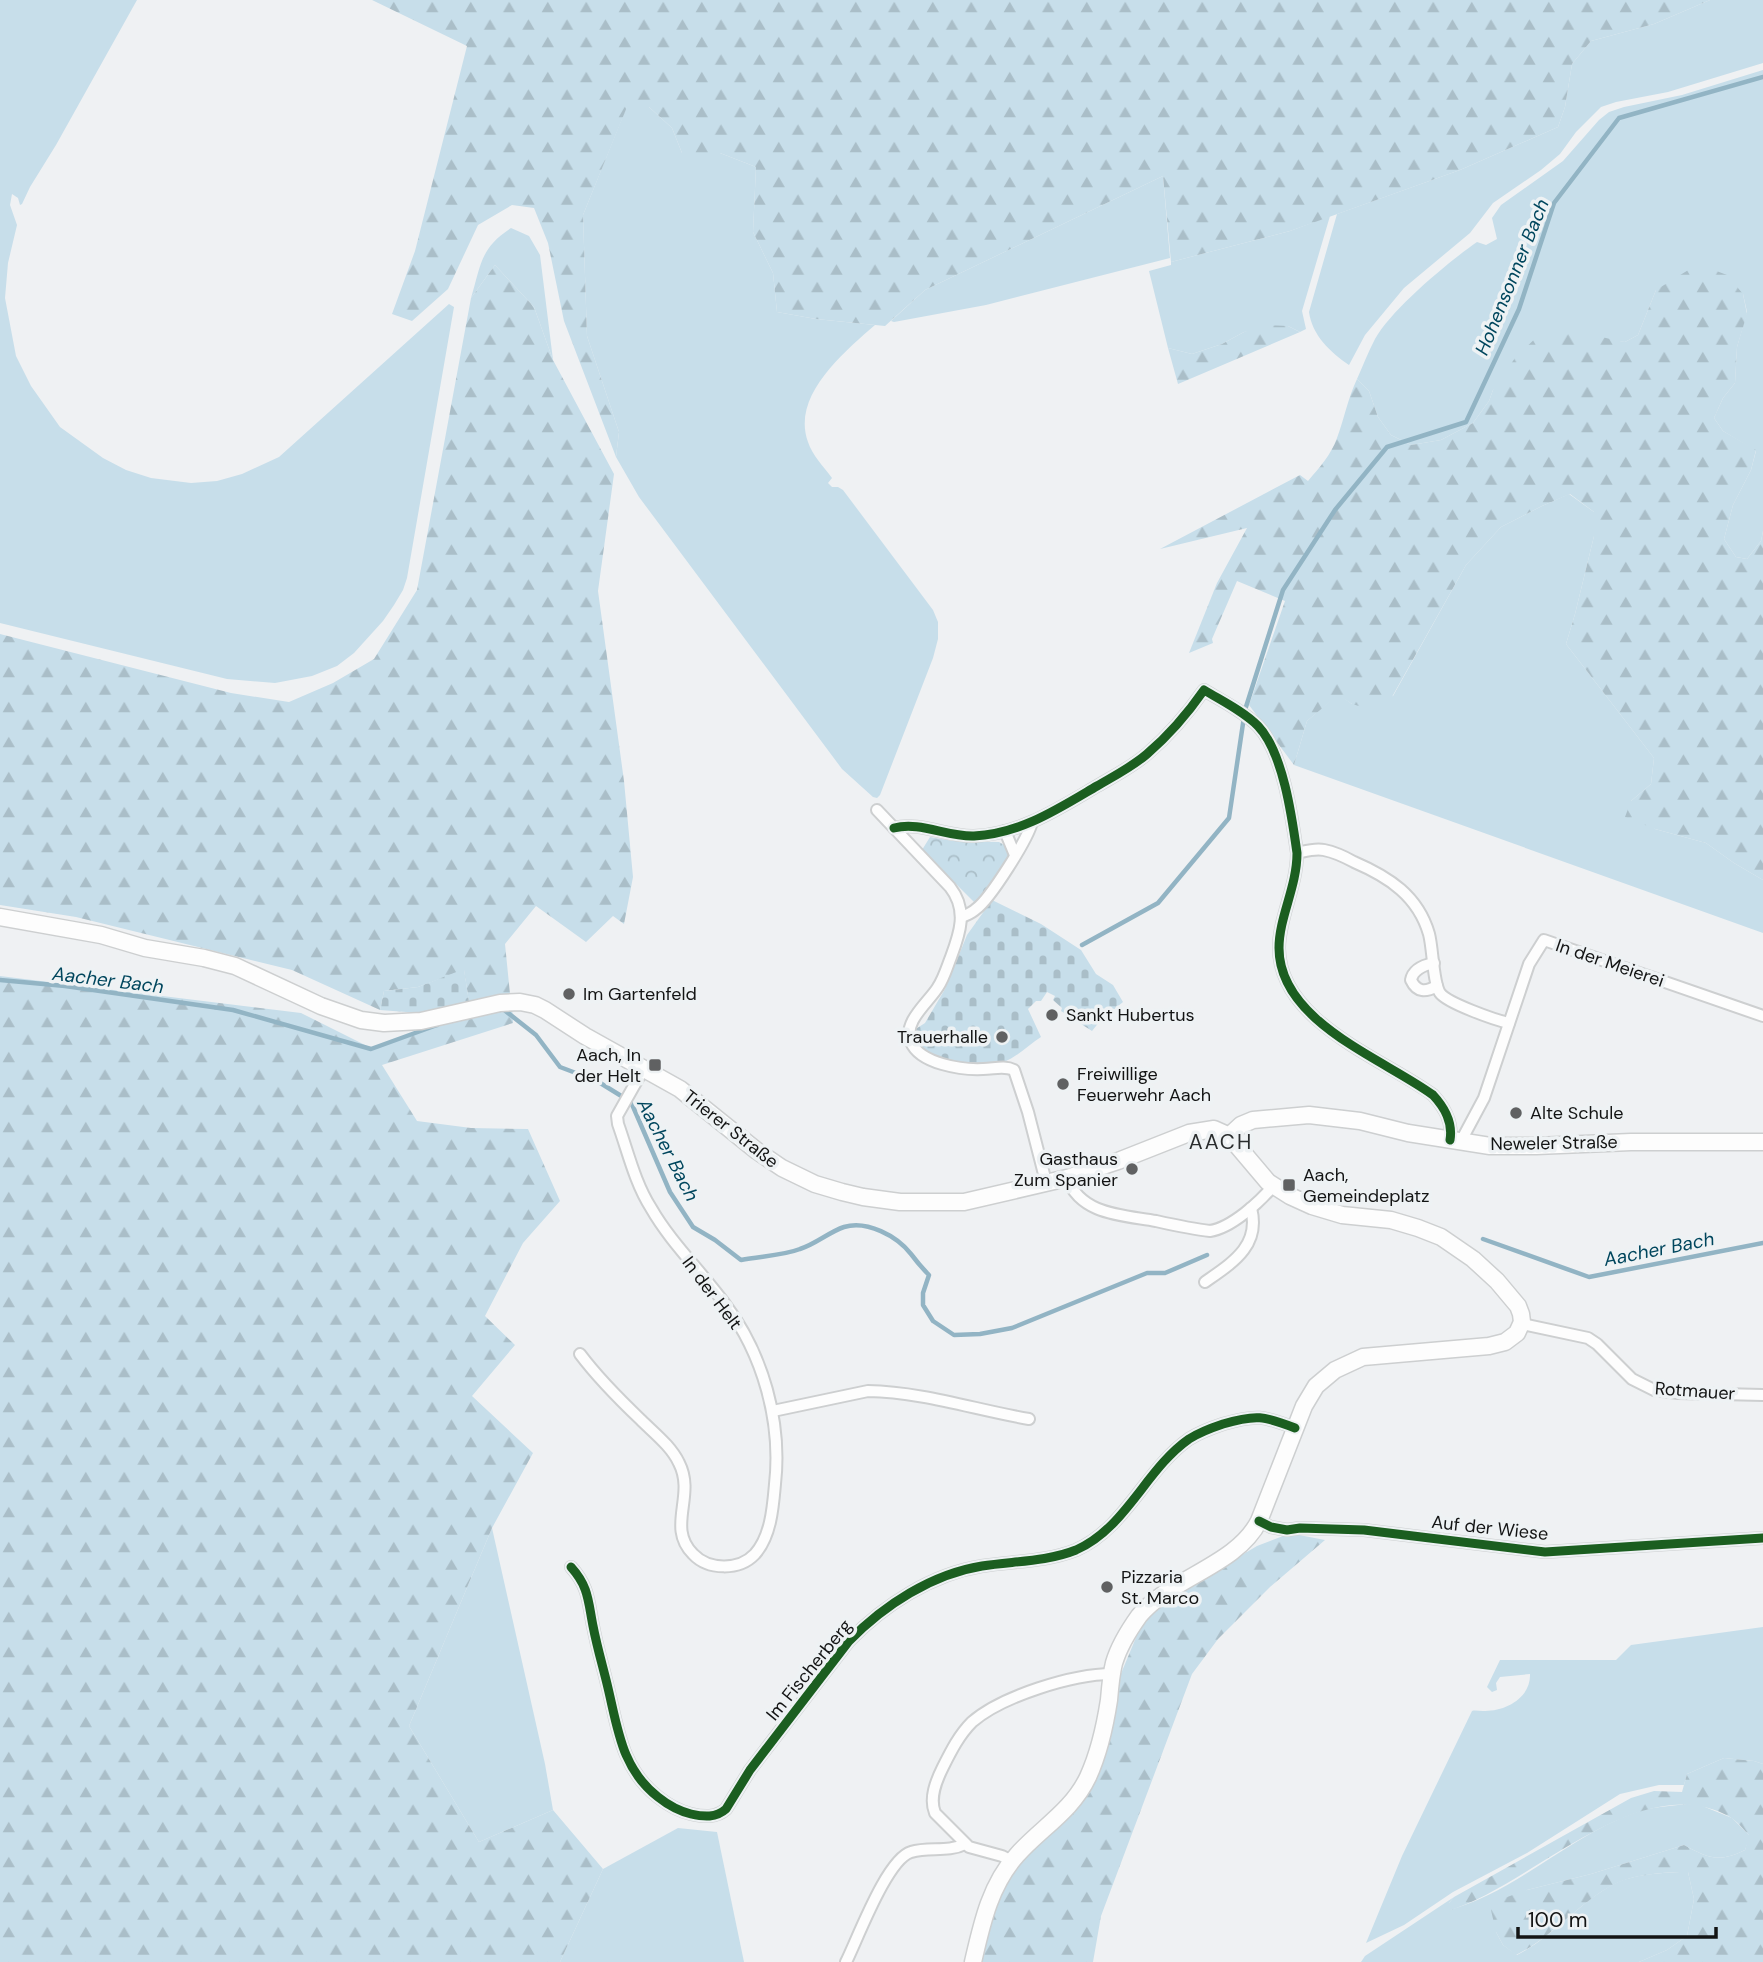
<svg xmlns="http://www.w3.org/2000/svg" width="1763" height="1962" font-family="'DM Sans',sans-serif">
	<defs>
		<pattern id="forest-firs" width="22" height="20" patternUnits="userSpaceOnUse" patternTransform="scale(1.75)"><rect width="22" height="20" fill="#c7deea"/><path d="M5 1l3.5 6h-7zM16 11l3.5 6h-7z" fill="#aabec8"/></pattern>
		<pattern id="cemetery-stones" width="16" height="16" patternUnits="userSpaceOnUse" patternTransform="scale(1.75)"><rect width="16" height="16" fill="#c7deea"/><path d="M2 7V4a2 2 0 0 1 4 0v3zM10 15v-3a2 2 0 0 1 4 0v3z" fill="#aabec8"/></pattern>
		<pattern id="park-crowns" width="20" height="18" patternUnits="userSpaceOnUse" patternTransform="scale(1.75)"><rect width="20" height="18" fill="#c7deea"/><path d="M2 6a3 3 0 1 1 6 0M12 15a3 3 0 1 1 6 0" fill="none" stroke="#aabec8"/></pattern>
	</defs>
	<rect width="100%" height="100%" fill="#eff1f3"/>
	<g fill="#c7deea">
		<polygon points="0,0 137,0 56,145 30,187 22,204 20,205 18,198 12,194 10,205 17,225 8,263 5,298 16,356 31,386 60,427 103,458 126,470 151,478 191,483 217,481 242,474 279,457 449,304 454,307 407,578 403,590 394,605 383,621 354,653 337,666 312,676 275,683 227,679 0,623"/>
		<path d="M1710,0h53v63l-95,29 -52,10 -15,5 -25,25 -16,22 -19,16 -48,33 -23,30 -66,55 -39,47 -16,30c-19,-13 -37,-30 -40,-53l28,-98 123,-44 98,-43 7,-20 7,-43 19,-23 63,-17z"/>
		<path d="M1763,70v461l-2,10 -14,18 -11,-2 -12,-18 9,-34 18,-35 5,-19 -33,-20 -9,-13 9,-20 12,-15 2,-36 10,-35 -4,-18 -87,-4 -18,45 -13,7 -18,-2 -114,50 -4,11 -16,22 -32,17 -30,5 -20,-10 -13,-18 -9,-26 -12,-12c6,-13 11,-27 18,-40 17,-30 72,-76 102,-97l9,3 11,-6 -5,-21 9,-13 62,-44 36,-41 10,-8 15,-5 58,-12z"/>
		<path d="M627,106l22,1 23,21 10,25h38l36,14 -3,65 20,41 4,39 39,7 59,6c-31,27 -84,71 -67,117 4,13 16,25 24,36l-4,5 4,4h6l5,3 90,120 5,12v17l-5,19 -53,137 -3,3 -4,-1 -31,-28 -203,-272 -23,-40 3,-25 -32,-96 -4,-121z"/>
		<polygon points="1163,176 1170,258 986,305 894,322 891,321 925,290"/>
		<polygon points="1330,216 1302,311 1306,329 1300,332 1288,326 1244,332 1222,344 1192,354 1168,348 1149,271 1171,265 1171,262 1290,231"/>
		<path d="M511,228l18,8 11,19 13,105 -19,-53 -39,-42 -24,33c10,-33 9,-50 40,-70z"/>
		<polygon points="1569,494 1594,512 1594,536 1575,614 1566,644 1654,758 1651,784 1631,801 1655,829 1706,843 1734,863 1763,880 1763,933 1294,765 1307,721 1338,694 1352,704 1393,696 1466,565 1501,527 1542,506"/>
		<polygon points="492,1528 545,1764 553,1810 479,1842 409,1726"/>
		<path d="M1763,1627v137l-9,-3 -30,-3 -37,16 -3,11h-25l-39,9 -93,59 -74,39 -49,33 -38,18 36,-87 70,-145c3,-1 7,0 11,0 22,1 48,-13 47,-37l-30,3 -4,6 1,7 -5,2 -5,-5 13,-27h116l15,-15z"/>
		<path d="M1687,1804l13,1 32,13 18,18 -5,14c-26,13 -37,8 -61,-5l-93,29 -64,16 -31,42 7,13 14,10c36,-18 61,-52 97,-71 19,-10 53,-12 74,-12l6,27 -7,37 -20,14 -28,12h-278l4,-6 89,-59 -5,6v7c65,-17 121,-74 185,-97 17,-6 35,-7 53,-9z"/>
		<polygon points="678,1828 717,1832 744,1962 560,1962 603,1869"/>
	</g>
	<g fill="url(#forest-firs)">
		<polygon points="372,0 1710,0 1654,24 1591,41 1572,64 1565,107 1558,127 1460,170 1290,231 1171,262 1163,176 925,290 885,326 816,319 777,312 773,273 753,232 756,167 720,153 682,153 672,128 649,107 627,107 583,215 587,336 619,432 616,457 564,321 548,243 534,208 512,205 478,225 448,289 412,321 392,314 415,251 467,46"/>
		<path d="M1698,264l29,11 16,19 4,20 -10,33 -2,36 -12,15 -9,20 9,13 33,19 -5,20 -18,35 -9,34 12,18 11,2 14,-18 2,-10v349l-29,-17 -28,-20 -51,-14 -30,-12 6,-16 20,-17 3,-26 -88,-114 9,-30 19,-78v-24l-24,-18 -28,12 -41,21 -35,38 -83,148 -31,-9 -14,-9 -31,26 -13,44 -45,-60 36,-104 -48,-20 -25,58 1,4 -24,10 28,-70 30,-55 -87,21 140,-74 8,6c11,-13 23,-26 29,-43 7,-19 11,-40 20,-59l12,12 9,26 13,18 20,10 30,-5 32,-17 16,-22 4,-11 22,-32 27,-26c15,0 30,-1 45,2 13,2 25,6 38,8l13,-7 18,-45z"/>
		<polygon points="495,265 534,307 553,360 614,474 598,591 624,781 633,877 624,924 613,916 586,942 536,906 505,944 510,994 469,1002 464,970 418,987 384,991 380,1010 292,970 76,917 0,905 0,634 231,693 289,702 333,683 374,659 417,590 471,298"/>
		<polygon points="1265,325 1288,326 1300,332 1178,384 1168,348 1192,354 1222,344 1244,332"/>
		<polygon points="0,976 301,1013 371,1048 462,1016 512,1006 513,1023 382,1065 417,1121 471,1128 528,1129 560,1201 523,1243 485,1316 515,1345 472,1396 533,1453 492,1528 409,1726 479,1842 553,1810 603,1869 560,1962 0,1962"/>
		<polygon points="1299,1535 1325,1540 1270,1587 1218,1639 1192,1674 1101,1916 1093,1962 981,1962 995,1906 1014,1869 1075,1811 1097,1775 1114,1721 1120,1676 1142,1623 1171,1597 1257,1546 1283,1536"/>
		<path d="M1724,1758l30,3 9,3v198h-124l28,-12 20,-14 7,-37 -6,-27c-22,0 -55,2 -75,13 -35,18 -60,52 -97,70l-13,-10 -7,-13 -5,-22 5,-9 31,-11 64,-16 93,-29c24,13 35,18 61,5l4,-15c-6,-6 -12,-14 -19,-18 -90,-51 -198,69 -282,94l1,-8 5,-6 177,-99 23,-7 28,1 5,-18z"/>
	</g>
	<g fill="url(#cemetery-stones)">
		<path d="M992,900l49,24 40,26 15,24 17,11 10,17 -23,19 -8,10 -31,-20 1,-3 -9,-8 2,-4 -8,-4 -6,9h-5l-8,8 13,28c-11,7 -24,20 -37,25 -22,8 -69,-3 -88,-14l-5,-16 14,-9 20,-34 22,-54z"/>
		<polygon points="464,969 469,1002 419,1013 380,1010 384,991 418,987"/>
	</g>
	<polygon fill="url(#park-crowns)" points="930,837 953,841 999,842 1004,845 1009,855 976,904 922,850"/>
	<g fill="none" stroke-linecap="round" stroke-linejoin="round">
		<g stroke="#92b4c4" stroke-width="4.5">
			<polyline points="1082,945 1158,903 1229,818 1245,710 1283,590 1335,510 1387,447 1466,422 1519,309 1554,203 1619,118 1763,77"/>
			<polyline points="0,980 65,986 233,1010 371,1049 437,1025"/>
			<path d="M500,1010l3,-1 33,26 24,32 37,14 34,21 39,90 23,35 22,13 26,20c19,-4 41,-4 59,-11 16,-5 29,-17 44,-22 23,-7 53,9 67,27 6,8 11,14 18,21l-6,18v12l10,16 21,14 26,-1 32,-6 135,-55h18l42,-18"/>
			<polyline points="1483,1239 1589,1277 1763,1243"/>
		</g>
		<defs>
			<g id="minor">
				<path d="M877,810l73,77c18,23 10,46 1,70 -4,10 -7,21 -13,30 -9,15 -36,35 -27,55 9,22 51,28 72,27 11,0 21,-4 31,1l14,42 18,70"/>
				<path d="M894,828c26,-7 53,9 80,8 46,-2 84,-27 123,-50 17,-10 35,-19 50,-32 21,-18 41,-41 57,-64 18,11 39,21 54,36 25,26 34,91 39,127 0,34 -18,64 -18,95 0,74 105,111 154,147 12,13 20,27 17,45"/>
				<polyline points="1005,831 1015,855"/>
				<path d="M1297,853c9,-2 18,-5 27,-3 10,2 21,7 30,12 35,15 64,34 75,72 4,15 4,49 11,59 7,10 55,27 69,30"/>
				<path d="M962,917c4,-2 10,-4 14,-8 14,-10 52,-70 56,-87"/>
				<path d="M1434,963c-10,2 -21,6 -23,17 6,13 15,12 26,6"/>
				<polyline points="1461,1141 1484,1098 1529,964 1544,940 1763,1016"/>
				<path d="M1067,1178c14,37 55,37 89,43 18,4 36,8 54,10 21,-3 50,-29 63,-45"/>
				<path d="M1205,1282c27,-19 56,-36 46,-74"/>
				<polyline points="1522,1324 1588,1338 1597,1344 1632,1379 1654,1390 1678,1393 1763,1395"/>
				<path d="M580,1354c18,24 39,45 61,66 13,13 30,26 38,43 17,33 -13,64 14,91 15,16 46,17 62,0 16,-18 18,-47 20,-70 7,-62 -12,-130 -50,-180 -24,-33 -54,-61 -74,-96 -16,-25 -23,-56 -33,-84l-1,-8 27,-48"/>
				<path d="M773,1411l95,-20c55,1 108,19 161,28"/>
				<polyline points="1259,1521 1271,1527 1287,1530 1300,1528 1364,1530 1545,1552 1763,1538"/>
				<path d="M571,1567c18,20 17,34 22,59 4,21 10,41 15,62 10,42 14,81 50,109 10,8 21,14 33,17 13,3 25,4 35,-5l24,-39 99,-129c35,-36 83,-67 133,-75 31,-5 64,-4 94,-16 50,-22 70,-81 113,-111 11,-7 22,-11 34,-15 33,-10 41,-8 72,4"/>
				<path d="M1012,1861l-10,-5 -33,-9 -34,-34c-6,-15 1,-32 8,-46 8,-16 16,-32 29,-45 30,-26 101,-48 140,-48"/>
				<path d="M846,1962c12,-24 41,-103 65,-110 18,-6 36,1 54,-8"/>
			</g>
			<g id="secondary">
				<path d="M0,917l101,18 44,13 59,10 31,8 86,40 40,14 23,3 37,-2 79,-18 20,-1 15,3 10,5 40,26 95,53 77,62 25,17 33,16 27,8 21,5 37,5h64l103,-24 51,-17 71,-28 25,-4 9,4 12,10 33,39 22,14 22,10 30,9 49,5 27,8 23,9 32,22 24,22 21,25 3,8 1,8 -5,11 -12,9 -16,4 -126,11 -28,13 -19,16 -12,20 -45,115c-23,45 -88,56 -120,95 -10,14 -20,30 -25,47 -3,12 -4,25 -5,37 -4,26 -10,53 -21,77 -16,34 -47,51 -71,78 -27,30 -35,68 -44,107"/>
				<polyline points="1228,1137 1241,1125 1253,1120 1309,1115 1360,1121 1408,1133 1490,1146 1536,1146 1631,1142 1763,1142"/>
			</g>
		</defs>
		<use href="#minor" stroke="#cdcfd0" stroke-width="14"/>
		<use href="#secondary" stroke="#cdcfd0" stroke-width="19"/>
		<use href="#minor" stroke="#fdfdfd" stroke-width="10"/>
		<use href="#secondary" stroke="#fdfdfd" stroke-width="16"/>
		<defs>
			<g id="cycleway">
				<path d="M894,828c26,-7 53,9 80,8 46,-2 84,-27 123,-50 17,-10 35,-19 50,-32 21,-18 41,-41 57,-64 18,11 39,21 54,36 25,26 34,91 39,127 0,34 -18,64 -18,95 0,74 105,111 154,147 12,13 20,27 17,45"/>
				<polyline points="1259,1521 1271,1527 1287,1530 1300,1528 1364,1530 1545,1552 1763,1538"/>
				<path d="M571,1567c18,20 17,34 22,59 4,21 10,41 15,62 10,42 14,81 50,109 10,8 21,14 33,17 13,3 25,4 35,-5l24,-39 99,-129c35,-36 83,-67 133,-75 31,-5 64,-4 94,-16 50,-22 70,-81 113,-111 11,-7 22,-11 34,-15 33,-10 41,-8 72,4"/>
			</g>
		</defs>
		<use href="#cycleway" stroke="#eef2f4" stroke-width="13"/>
		<use href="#cycleway" stroke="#1b5e20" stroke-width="9"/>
	</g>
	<g fill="#606162" stroke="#eef2f4" stroke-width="2.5">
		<circle cx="569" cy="994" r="7"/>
		<circle cx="1052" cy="1015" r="7"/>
		<circle cx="1002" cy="1037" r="7"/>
		<rect x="648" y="1058" width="14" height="14" rx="3.5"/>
		<circle cx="1063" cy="1084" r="7"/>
		<circle cx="1516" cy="1113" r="7"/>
		<circle cx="1132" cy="1169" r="7"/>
		<rect x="1282" y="1178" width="14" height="14" rx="3.5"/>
		<circle cx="1107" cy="1587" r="7"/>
	</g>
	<g text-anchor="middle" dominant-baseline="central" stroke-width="7" stroke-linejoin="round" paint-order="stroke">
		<g font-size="18" fill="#131414" stroke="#eef2f4">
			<text transform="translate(1610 963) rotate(19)">In der Meierei</text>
			<text transform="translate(731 1129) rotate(38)">Trierer Straße</text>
			<text transform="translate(1554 1143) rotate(-1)">Neweler Straße</text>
			<text transform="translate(712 1293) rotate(53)">In der Helt</text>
			<text transform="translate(1695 1391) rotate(4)">Rotmauer</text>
			<text transform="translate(1490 1528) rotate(6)">Auf der Wiese</text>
			<text transform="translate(809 1670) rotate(-51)">Im Fischerberg</text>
		</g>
		<g font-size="18" fill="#131414" stroke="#eef2f4" text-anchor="start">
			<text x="583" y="994">Im Gartenfeld</text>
			<text x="1066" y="1015">Sankt Hubertus</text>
			<text x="988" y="1037" text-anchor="end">Trauerhalle</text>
			<text x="641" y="1055" text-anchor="end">Aach, In<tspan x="641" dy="21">der Helt</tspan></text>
			<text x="1077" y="1074">Freiwillige<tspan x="1077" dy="21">Feuerwehr Aach</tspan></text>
			<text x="1530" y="1113">Alte Schule</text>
			<text x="1118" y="1159" text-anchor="end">Gasthaus<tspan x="1118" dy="21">Zum Spanier</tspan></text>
			<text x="1303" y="1175">Aach,<tspan x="1303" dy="21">Gemeindeplatz</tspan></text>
			<text x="1121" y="1577">Pizzaria<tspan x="1121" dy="21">St. Marco</tspan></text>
		</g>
		<g font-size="19" font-style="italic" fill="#00465d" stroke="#eef2f4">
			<text transform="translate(1512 277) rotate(-68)">Hohensonner Bach</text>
			<text transform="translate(108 980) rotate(7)">Aacher Bach</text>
			<text transform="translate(668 1150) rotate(63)">Aacher Bach</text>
			<text transform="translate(1659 1249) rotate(-11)">Aacher Bach</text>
		</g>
		<g font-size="21" letter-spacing="2" fill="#292c2d" stroke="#eef2f4">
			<text x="1221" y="1142">AACH</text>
		</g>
	</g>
	<path d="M1518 1927v10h198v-10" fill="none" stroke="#131414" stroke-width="3.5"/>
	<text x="1528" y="1927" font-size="21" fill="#131414" stroke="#eef2f4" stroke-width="5" paint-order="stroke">100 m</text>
</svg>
